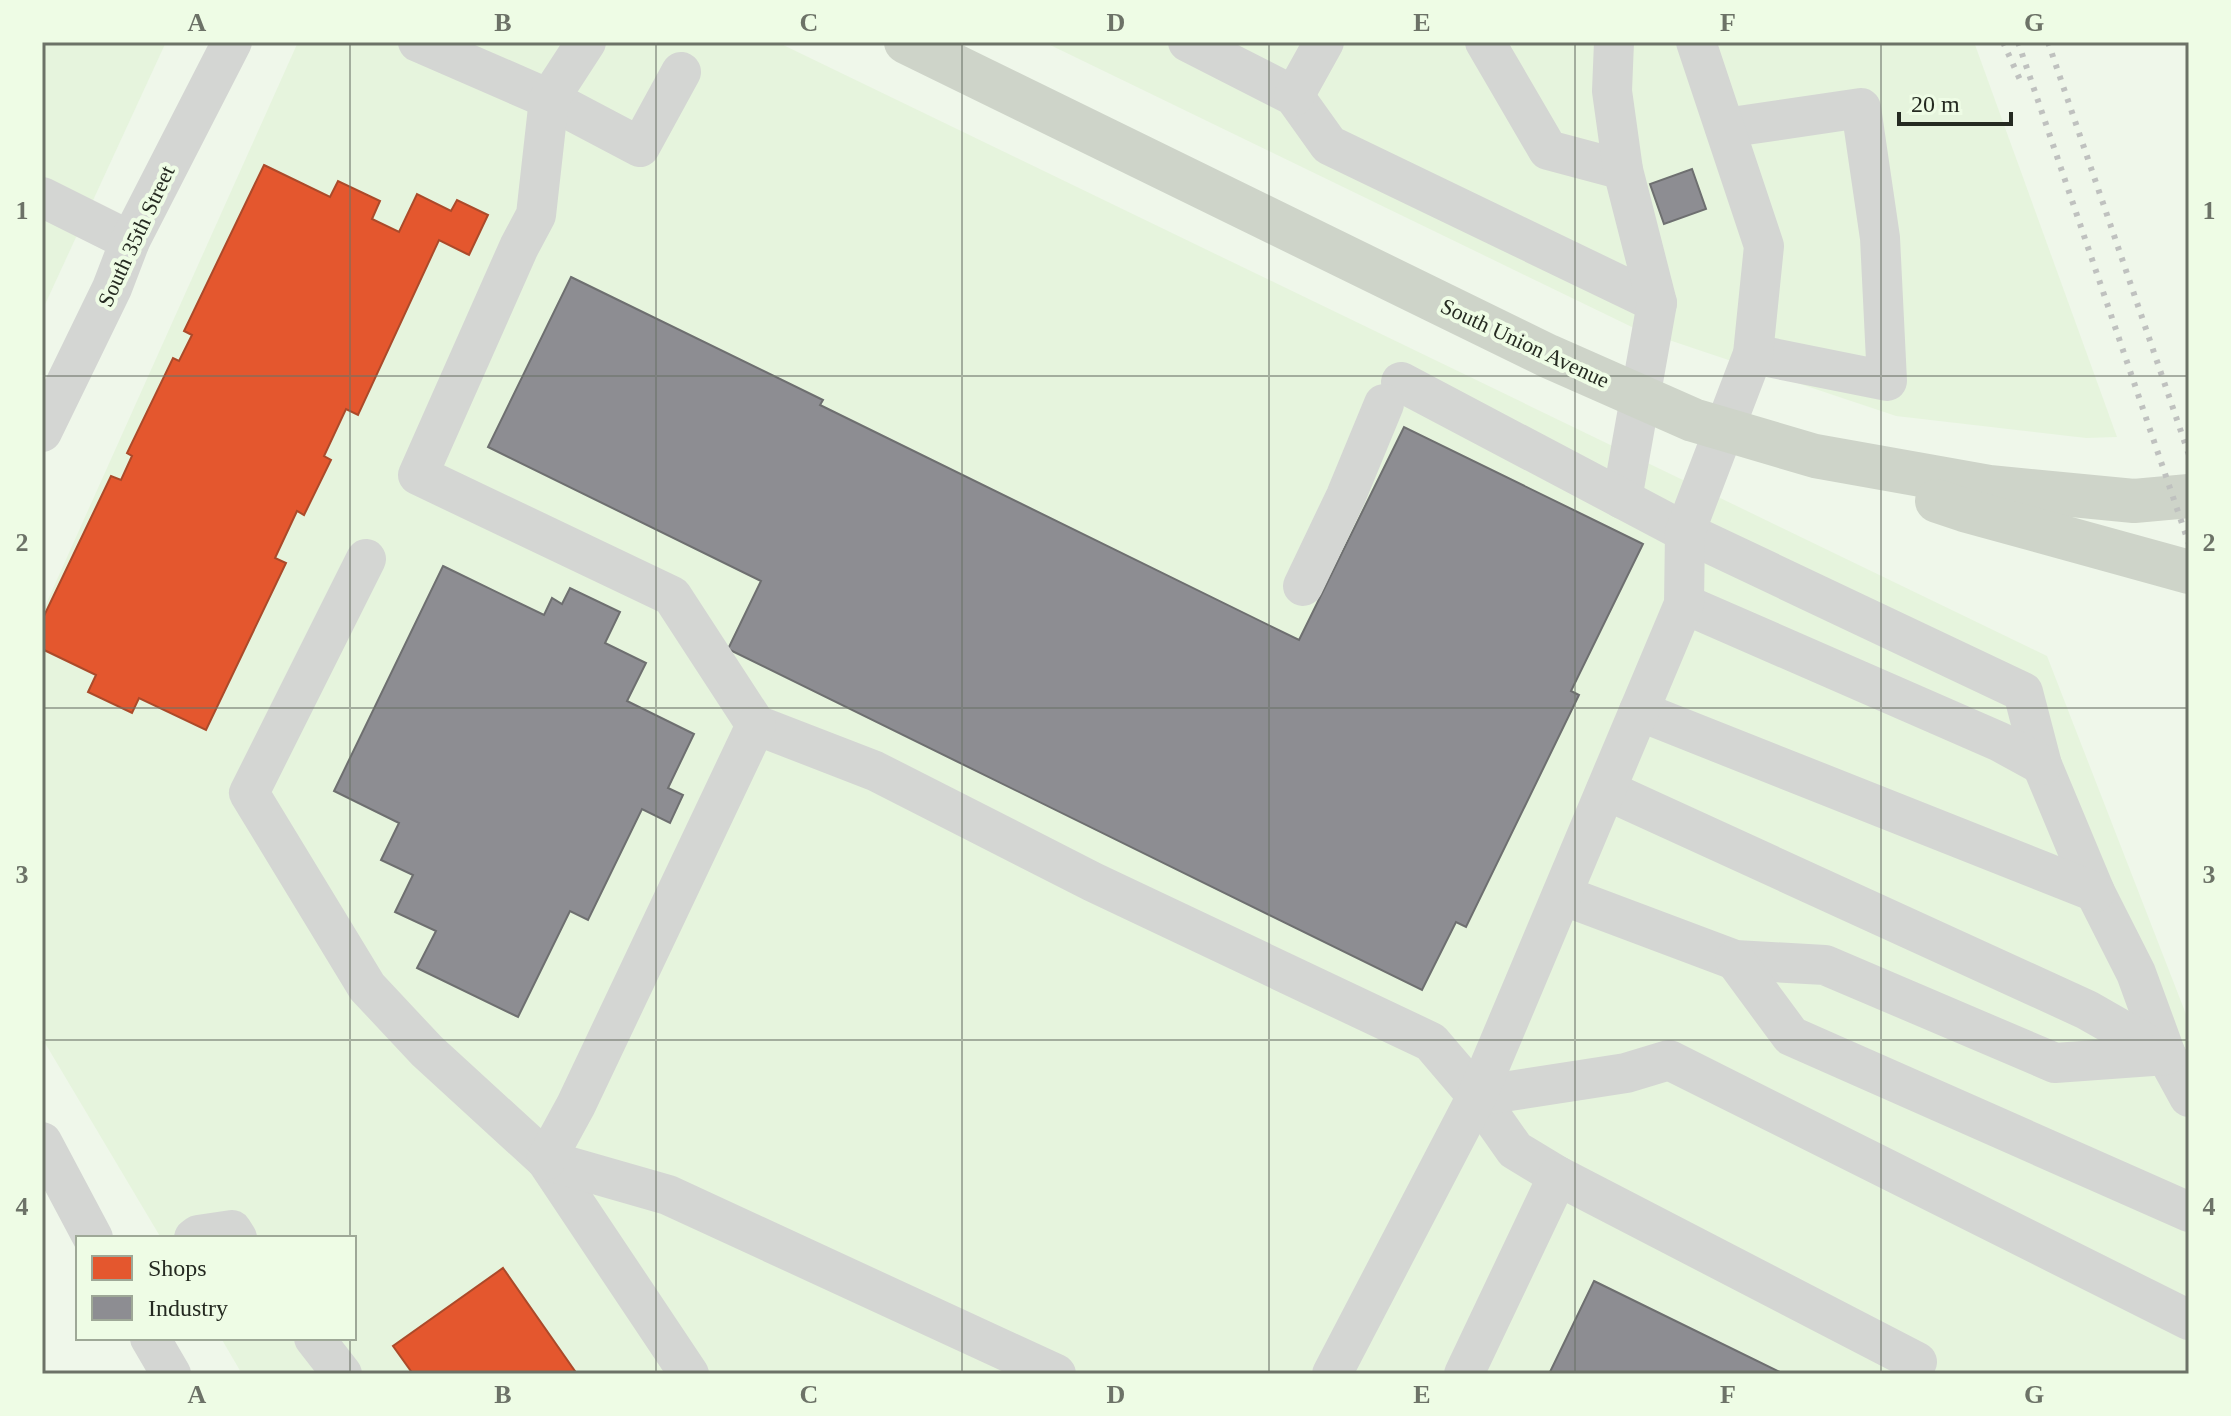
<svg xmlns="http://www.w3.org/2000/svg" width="2231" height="1416" font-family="'Times New Roman',serif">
	<rect width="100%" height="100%" fill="#eff7ea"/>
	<g fill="#e6f4dd">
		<polygon points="42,42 166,42 42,311"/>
		<polygon points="298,42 777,42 2047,656 2189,1022 2189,1374 242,1374 221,1338 354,1338 354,1238 161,1238 42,1038 42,613"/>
		<polygon points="1044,42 1974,42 2117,437 2086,438 1896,416 1636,329"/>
	</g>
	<g fill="#e4572e" stroke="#ab4a2a" stroke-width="2">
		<polygon points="264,165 330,197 338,181 380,201 372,219 399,232 417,194 451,211 457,200 488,215 469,255 439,240 358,415 346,409 324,456 331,460 304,515 297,511 275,558 286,563 206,730 139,698 132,713 88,692 96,675 42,649 42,620 111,476 121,480 132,456 127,453 173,358 179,361 192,335 184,331"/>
		<polygon points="503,1268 577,1374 413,1374 393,1346"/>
	</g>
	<g fill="#8d8d92" stroke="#6e6f70" stroke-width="2">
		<polygon points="1692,169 1706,209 1664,224 1650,184"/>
		<polygon points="571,277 823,400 820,405 1299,640 1404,427 1643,544 1571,691 1579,695 1466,927 1456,922 1422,990 728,649 761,581 488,447"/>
		<polygon points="443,566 544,615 552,598 562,604 570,588 620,612 605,643 646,663 627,701 694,734 668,788 683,795 670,823 642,809 588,920 570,911 518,1017 417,968 436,931 395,912 413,875 381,860 399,823 334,791"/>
		<polygon points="1594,1281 1784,1374 1549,1374"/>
	</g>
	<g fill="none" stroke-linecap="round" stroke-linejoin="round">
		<g stroke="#d4d6d3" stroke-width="40">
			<polyline points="418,42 549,99 640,147 681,72"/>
			<polyline points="586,42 549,99 536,215 519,247 418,475 672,596 756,725 875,771 1093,882 1431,1042 1477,1096 1515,1150 1558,1176 1917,1362 1911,1374"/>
			<polyline points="1188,42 1294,96 1329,145 1657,303"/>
			<polyline points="1485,42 1548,150 1623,170"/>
			<polyline points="1614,42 1612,91 1623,170 1657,303 1622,499"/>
			<polyline points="1294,96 1324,42"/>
			<polyline points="1725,128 1861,108 1880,238 1887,381 1753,354"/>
			<polyline points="42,197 130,241"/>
			<polyline points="1401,382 1685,532 2023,692 2042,765 2095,892 2136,973 2166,1055 2189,1097"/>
			<polyline points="42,432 112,288 130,241 232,42"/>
			<polyline points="366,559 249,793 367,987 427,1051 546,1160 689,1374"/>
			<polyline points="1303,586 1346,496 1384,404"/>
			<polyline points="1684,604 2000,742 2042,765"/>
			<polyline points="1639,711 2095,892"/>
			<polyline points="1606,790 2087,1010 2166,1055"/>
			<polyline points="1562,895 1735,960 1825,965 2055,1063 2166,1055"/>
			<polyline points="1735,960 1791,1036 2189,1212"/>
			<polyline points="1477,1096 1626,1073 1669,1060 2189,1320"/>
			<polyline points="42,1142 93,1238"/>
			<polyline points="546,1160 668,1195 1056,1374"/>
			<polyline points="546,1160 576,1105 756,725"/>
			<polyline points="194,1238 198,1235 232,1230 237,1238"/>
			<polyline points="150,1338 171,1374"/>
			<polyline points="314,1338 342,1374"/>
			<polyline points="1332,1374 1477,1096 1684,604 1685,532 1753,354 1764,246 1696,42"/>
			<polyline points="1464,1374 1558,1176"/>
		</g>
		<g stroke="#ced4c9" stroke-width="44">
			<polyline points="906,42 1548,356 1693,420 1815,456 1989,487 2134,501 2189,496"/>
			<polyline points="1937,501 1964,510 2189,572"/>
		</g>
		<g stroke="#bfc1bf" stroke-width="6" stroke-dasharray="4 8" stroke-linecap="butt">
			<polyline points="2003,42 2021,82"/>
			<polyline points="2018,42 2189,544"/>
			<polyline points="2048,42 2189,455"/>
		</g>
	</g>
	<path fill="none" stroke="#6c7267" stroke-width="2" stroke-opacity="0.55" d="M350,42v1196M656,42v1332M962,42v1332M1269,42v1332M1575,42v1332M1881,42v1332M42,376h2147M42,708h2147M42,1040h2147M350,1338v36"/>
	<g text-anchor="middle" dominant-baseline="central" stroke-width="8" stroke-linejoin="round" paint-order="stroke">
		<g font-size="22" fill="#252a21" stroke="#eefce5">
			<text transform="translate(136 236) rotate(-65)">South 35th Street</text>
			<text transform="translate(1525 343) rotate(25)">South Union Avenue</text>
		</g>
	</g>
	<rect width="2231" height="1416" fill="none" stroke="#eefce5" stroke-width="88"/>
	<rect x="76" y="1236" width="280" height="104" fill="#eefce5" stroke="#9ea897" stroke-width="2"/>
	<rect x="92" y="1256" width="40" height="24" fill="#e4572e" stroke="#9ea897" stroke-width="2"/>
	<text x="148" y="1276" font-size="24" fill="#252a21">Shops</text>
	<rect x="92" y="1296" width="40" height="24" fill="#8d8d92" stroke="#9ea897" stroke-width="2"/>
	<text x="148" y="1316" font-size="24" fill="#252a21">Industry</text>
	<path d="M1899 112v12h112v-12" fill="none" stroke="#252a21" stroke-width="4"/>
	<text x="1911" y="112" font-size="24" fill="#252a21" stroke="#eefce5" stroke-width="6" paint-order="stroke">20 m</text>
	<rect x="44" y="44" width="2143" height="1328" fill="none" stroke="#6c7267" stroke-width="3"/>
	<g font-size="26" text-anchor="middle" font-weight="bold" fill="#6c7267">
		<text x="197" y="31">A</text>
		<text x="503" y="31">B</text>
		<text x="809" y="31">C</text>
		<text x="1116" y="31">D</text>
		<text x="1422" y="31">E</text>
		<text x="1728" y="31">F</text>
		<text x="2034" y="31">G</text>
		<text x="22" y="219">1</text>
		<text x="2209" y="219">1</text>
		<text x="22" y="551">2</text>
		<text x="2209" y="551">2</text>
		<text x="22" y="883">3</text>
		<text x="2209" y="883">3</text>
		<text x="22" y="1215">4</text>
		<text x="2209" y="1215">4</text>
		<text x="197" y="1403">A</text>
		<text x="503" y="1403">B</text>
		<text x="809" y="1403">C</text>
		<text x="1116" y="1403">D</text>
		<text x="1422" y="1403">E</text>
		<text x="1728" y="1403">F</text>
		<text x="2034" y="1403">G</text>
	</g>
</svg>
